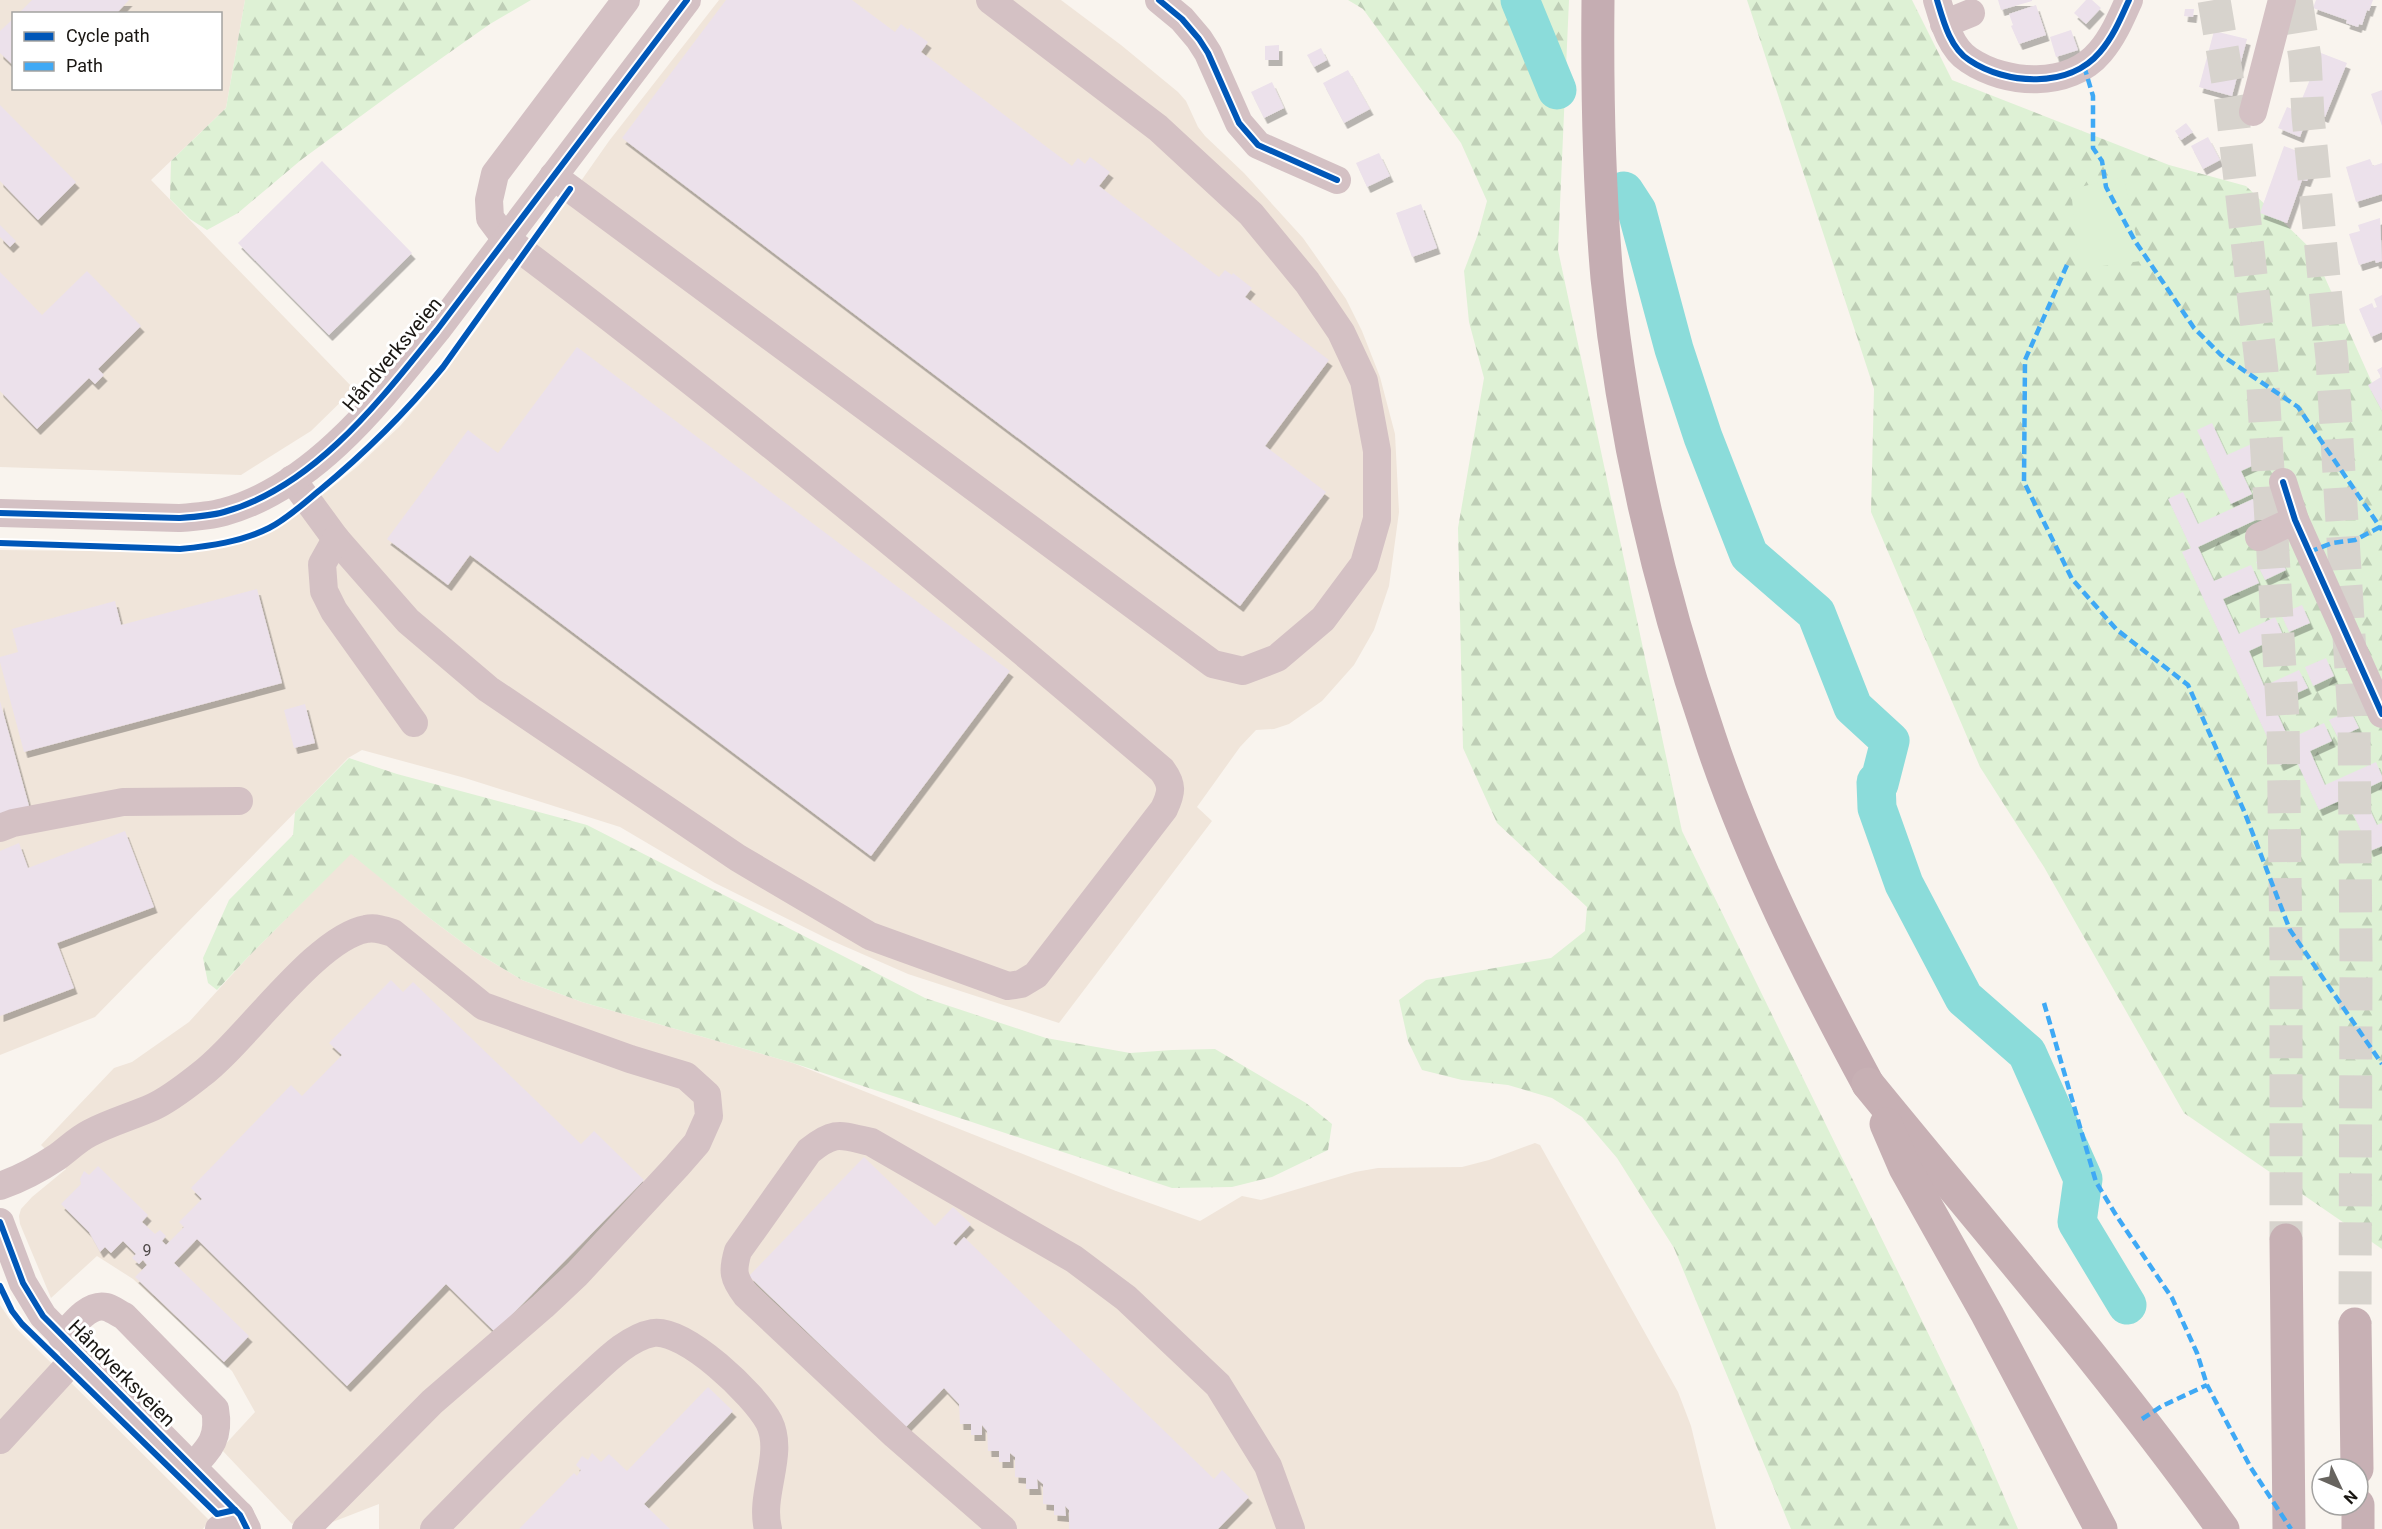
<svg xmlns="http://www.w3.org/2000/svg" width="2382" height="1529" font-family="Roboto,sans-serif">
	<defs>
		<pattern id="forest-firs" width="22" height="20" patternUnits="userSpaceOnUse" patternTransform="scale(1.5)"><rect width="22" height="20" fill="#def1d5"/><path d="M5 1l3.5 6h-7zM16 11l3.5 6h-7z" fill="#beceb6"/></pattern>
		<filter id="shadow"><feDropShadow dx="3.5" dy="6" stdDeviation="0" flood-color="#0004"/></filter>
	</defs>
	<rect width="100%" height="100%" fill="#f9f4ee"/>
	<g fill="#f0e5da" fill-rule="evenodd">
		<path d="M0,0h245l-19,108 -75,72 203,209 -43,42 -70,44 -241,-8zM14,14h206v74h-206z"/>
		<polygon points="719,0 1061,0 1121,45 1178,92 1186,101 1198,127 1205,136 1244,173 1303,238 1346,299 1362,331 1380,377 1395,434 1399,512 1389,586 1374,630 1354,665 1322,701 1289,724 1274,729 1256,730 1240,747 1197,807 1212,821 1059,1023 908,974 828,939 715,883 620,827 465,778 362,750 348,758 95,1017 0,1055 0,550 178,552 211,550 241,544 269,532 299,514 358,466 400,426 434,386 480,325 609,141"/>
		<polygon points="351,853 428,917 474,951 522,980 582,1002 793,1063 1116,1191 1200,1221 1242,1196 1261,1200 1355,1172 1378,1168 1462,1167 1489,1160 1535,1143 1540,1145 1678,1392 1691,1426 1716,1529 379,1529 379,1504 330,1523 313,1507 292,1524 221,1449 255,1412 232,1371 133,1279 97,1256 51,1298 20,1224 19,1216 21,1209 32,1197 66,1169 41,1145 114,1068 132,1062 189,1022 249,956"/>
		<polygon points="0,1305 15,1327 209,1520 203,1529 0,1529"/>
	</g>
	<g fill="url(#forest-firs)">
		<polygon points="245,0 531,0 490,24 395,91 301,160 238,213 207,230 190,219 170,199 171,161 226,108"/>
		<polygon points="1348,0 1569,0 1558,250 1682,831 1974,1427 2018,1529 1791,1529 1674,1248 1617,1158 1582,1117 1552,1098 1508,1085 1462,1080 1422,1070 1408,1041 1399,1000 1426,980 1551,958 1585,931 1587,907 1497,823 1463,748 1458,528 1484,378 1469,322 1464,271 1478,234 1487,201 1461,143 1363,9"/>
		<polygon points="1747,0 1912,0 1952,80 2169,165 2246,186 2313,251 2382,405 2382,1249 2184,1113 2044,867 1980,767 1871,512 1874,389"/>
		<polygon points="349,758 397,774 587,825 925,998 1046,1038 1130,1053 1172,1050 1215,1049 1306,1103 1332,1124 1328,1150 1272,1177 1232,1187 1172,1188 793,1063 582,1002 522,980 474,951 428,917 351,854 249,956 217,990 208,983 203,958 229,900 293,835 295,812"/>
	</g>
	<polygon fill="#def1d5" points="2124,177 2141,261 2079,269 2071,189"/>
	<g fill="none" stroke-linecap="round" stroke-linejoin="round">
		<g stroke="#8bdcda" stroke-width="39">
			<polyline points="1520,0 1557,90"/>
			<polyline points="1624,191 1637,211 1674,349 1703,437 1749,555 1816,613 1853,707 1890,741 1879,784 1876,782 1877,808 1904,884 1964,998 2027,1053 2083,1179 2077,1222 2127,1305"/>
		</g>
	</g>
	<g fill="#ece1eb" filter="url(#shadow)">
		<polygon points="32,0 129,0 116,14 18,14"/>
		<polygon points="726,0 852,0 895,32 901,24 908,30 909,28 928,42 921,52 1072,166 1078,158 1085,164 1090,157 1110,172 1099,186 1219,277 1225,270 1232,275 1233,273 1252,288 1245,297 1329,360 1265,446 1326,492 1240,606 622,138"/>
		<polygon points="1998,0 2032,0 2032,1 2001,10"/>
		<polygon points="2086,0 2092,0 2101,8 2086,24 2074,13"/>
		<polygon points="2316,0 2373,0 2369,11 2367,10 2362,25 2359,24 2358,27 2346,23 2347,20 2313,8"/>
		<polygon points="2036,5 2046,35 2019,44 2011,26 2013,25 2009,14"/>
		<polygon points="2185,9 2194,9 2193,17 2184,16"/>
		<polygon points="14,18 14,66 0,53 0,31"/>
		<polygon points="2071,30 2078,50 2056,57 2050,37"/>
		<polygon points="2214,31 2247,39 2232,96 2199,87"/>
		<polygon points="1279,45 1279,60 1265,60 1265,46"/>
		<polygon points="1321,48 1327,60 1314,67 1307,55"/>
		<polygon points="2321,53 2347,63 2325,117 2299,106"/>
		<polygon points="1348,70 1370,109 1344,123 1323,83"/>
		<polygon points="1272,82 1284,108 1264,118 1251,92"/>
		<polygon points="2382,90 2382,126 2371,94"/>
		<polygon points="0,105 76,182 38,220 0,181"/>
		<polygon points="2287,107 2308,115 2300,137 2278,128"/>
		<polygon points="2186,123 2193,132 2181,140 2175,131"/>
		<polygon points="2208,137 2220,160 2203,169 2191,146"/>
		<polygon points="2284,146 2316,158 2307,181 2302,180 2287,223 2260,213"/>
		<polygon points="1379,153 1390,176 1367,187 1356,163"/>
		<polygon points="2370,159 2373,166 2382,163 2382,194 2356,202 2346,167"/>
		<polygon points="322,161 412,253 329,335 238,243"/>
		<polygon points="1421,204 1437,248 1412,257 1396,213"/>
		<polygon points="2380,218 2382,261 2376,263 2375,260 2359,265 2349,234 2360,231 2358,225"/>
		<polygon points="0,225 16,241 10,247 0,237"/>
		<polygon points="87,271 141,326 98,369 104,375 95,384 89,378 37,429 0,391 0,272 42,315"/>
		<polygon points="2382,295 2382,332 2371,337 2359,309 2372,303 2374,308 2377,307 2374,299"/>
		<polygon points="577,347 1010,671 871,856 470,555 448,585 387,539 468,430 498,453"/>
		<polygon points="2382,367 2382,411 2368,385 2381,377 2377,370"/>
		<polygon points="2212,423 2227,455 2256,442 2265,460 2241,471 2252,494 2231,504 2197,430"/>
		<polygon points="2183,492 2198,524 2253,499 2262,517 2198,547 2214,581 2251,565 2259,583 2223,599 2239,634 2275,617 2283,635 2249,651 2264,686 2299,670 2308,688 2273,704 2289,739 2324,723 2332,741 2310,751 2325,785 2376,762 2382,776 2382,781 2361,791 2377,825 2382,823 2382,846 2370,851 2346,798 2319,810 2295,758 2280,765 2182,552 2191,548 2168,499"/>
		<polygon points="2277,552 2286,570 2265,580 2256,562"/>
		<polygon points="257,589 282,683 24,752 0,662 0,657 18,652 12,629 115,601 121,625"/>
		<polygon points="2302,605 2310,623 2289,632 2281,614"/>
		<polygon points="2326,658 2334,676 2313,686 2305,667"/>
		<polygon points="0,701 31,813 0,821"/>
		<polygon points="305,704 315,743 294,748 284,710"/>
		<polygon points="2350,710 2359,728 2338,738 2329,720"/>
		<polygon points="125,831 154,907 57,943 74,988 0,1016 0,851 19,843 28,868"/>
		<polygon points="391,980 403,992 413,982 581,1144 594,1131 644,1180 495,1332 446,1284 347,1386 197,1239 174,1263 249,1336 224,1362 135,1277 147,1265 143,1260 139,1264 132,1258 136,1254 123,1241 111,1253 105,1247 100,1252 89,1232 61,1204 81,1184 80,1179 84,1171 89,1175 98,1166 148,1215 142,1222 155,1234 160,1230 166,1236 162,1241 166,1245 184,1227 179,1222 202,1199 191,1188 291,1085 302,1096 342,1055 329,1043"/>
		<polygon points="864,1157 935,1226 953,1207 971,1224 953,1243 956,1246 964,1237 1214,1479 1222,1470 1249,1497 1218,1529 1069,1529 1069,1510 1065,1506 1066,1516 1054,1515 1054,1505 1043,1504 1043,1484 1037,1479 1038,1489 1026,1489 1026,1478 1015,1477 1015,1457 1010,1453 1010,1462 999,1462 999,1451 988,1451 987,1431 982,1425 982,1435 971,1435 971,1424 960,1424 959,1404 944,1388 906,1427 749,1276"/>
		<polygon points="708,1387 733,1411 644,1504 670,1529 519,1529 574,1473 577,1476 581,1470 576,1465 582,1456 588,1460 592,1453 601,1462 609,1454 627,1471"/>
	</g>
	<g fill="none" stroke-linecap="round" stroke-linejoin="round">
		<g stroke="#d7d3cd" stroke-width="33" stroke-dasharray="33 16" stroke-linecap="butt">
			<polyline points="2214,0 2231,101 2262,371 2283,720 2286,953 2286,1240"/>
			<polyline points="2296,0 2305,58 2308,116 2332,359 2354,718 2356,960 2355,1324"/>
		</g>
		<g stroke="#d4c1c4" stroke-width="28">
			<polyline points="1159,0 1182,19 1199,39 1208,53 1239,123 1258,145 1337,180"/>
			<path d="M1937,0c6,20 13,48 32,60 37,25 100,29 131,-8 13,-15 21,-34 29,-52"/>
			<polyline points="1944,24 1971,13"/>
			<polyline points="2253,112 2282,0"/>
			<polyline points="553,176 1213,664 1243,671 1277,658 1323,619 1364,564 1377,519 1377,451 1364,381 1341,332 1307,282 1251,214 1158,128 990,0"/>
			<path d="M292,479l44,60 72,82 80,68 250,169 132,78 138,50 13,-2 15,-9 128,-166c8,-17 9,-24 -2,-39 -214,-183 -432,-363 -657,-532l-15,-20 -1,-18 6,-26 131,-174"/>
			<polyline points="2283,482 2295,520 2382,714"/>
			<path d="M0,513l179,5c15,-1 31,-2 45,-6 91,-25 157,-113 213,-182l250,-330"/>
			<polyline points="2259,537 2295,520"/>
			<polyline points="336,539 322,564 324,591 334,611 414,723"/>
			<polyline points="0,828 13,823 123,802 239,801"/>
			<path d="M0,1186c20,-7 39,-17 57,-29 11,-8 21,-18 33,-24 21,-11 43,-17 63,-26 17,-8 32,-20 46,-31 45,-33 116,-138 167,-147 9,-2 18,1 27,4l90,73 147,53 56,17 21,19 2,21 -12,27 -20,23 -100,108 -34,32 -111,96 -126,127"/>
			<polyline points="0,1222 23,1283 43,1316 240,1515 247,1529"/>
			<path d="M62,1337c10,-11 26,-34 44,-30 5,1 12,6 18,9l91,93c5,28 -4,38 -23,58"/>
			<polyline points="0,1440 79,1354"/>
			<polyline points="219,1529 240,1515"/>
			<path d="M434,1529c49,-50 97,-100 149,-147 19,-17 43,-44 70,-49 32,-5 102,62 116,89 16,32 -10,72 -1,107"/>
			<path d="M1003,1529l-108,-94 -149,-140c-13,-17 -14,-24 -8,-44l71,-100c26,-21 31,-16 62,-9l203,117 52,39 92,87 50,81 23,63"/>
		</g>
		<path stroke="#c5adb2" stroke-width="33" d="M1598,0c-1,93 1,186 9,278 16,157 52,311 103,460 40,120 98,235 158,346"/>
		<g stroke="#c7b0b4" stroke-width="33">
			<path d="M1868,1084c120,147 244,290 355,445"/>
			<polyline points="1886,1124 1905,1168 1987,1314 2101,1529"/>
			<polyline points="2286,1240 2289,1529"/>
			<polyline points="2355,1324 2357,1469"/>
			<polyline points="2358,1505 2358,1529"/>
		</g>
		<g stroke="#3fa9f5" stroke-width="4.5" stroke-dasharray="9 4.5" stroke-linecap="butt">
			<polyline points="2084,66 2093,96 2093,148 2102,161 2106,187 2135,241 2194,328 2221,355 2298,407 2382,530"/>
			<polyline points="2067,265 2025,360 2024,482 2072,579 2116,629 2188,685 2244,811 2290,930 2382,1064"/>
			<polyline points="2309,552 2332,543 2355,540 2382,526"/>
			<polyline points="2044,1003 2096,1182 2116,1215 2172,1298 2197,1353 2207,1385 2251,1468 2291,1529"/>
			<polyline points="2142,1419 2162,1406 2207,1385"/>
		</g>
		<defs>
			<g id="cycleway">
				<polyline points="1159,0 1182,19 1199,39 1208,53 1239,123 1258,145 1337,180"/>
				<path d="M1937,0c6,20 13,48 32,60 37,25 100,29 131,-8 13,-15 21,-34 29,-52"/>
				<polyline points="2283,482 2295,520 2382,714"/>
				<path d="M0,513l179,5c15,-1 31,-2 45,-6 91,-25 157,-113 213,-182l250,-330"/>
				<path d="M0,543l180,6c30,-3 61,-7 89,-21 18,-9 35,-25 51,-38 45,-37 86,-78 123,-123l127,-178"/>
				<polyline points="0,1222 23,1283 43,1316 240,1515 247,1529"/>
				<polyline points="0,1286 12,1311 22,1324 217,1514 235,1510"/>
			</g>
		</defs>
		<use href="#cycleway" stroke="#fff" stroke-width="10"/>
		<use href="#cycleway" stroke="#0057b8" stroke-width="6"/>
	</g>
	<g text-anchor="middle" dominant-baseline="central" stroke-width="6" stroke-linejoin="round" paint-order="stroke">
		<g font-size="16" fill="#4e4948">
			<text x="147" y="1250">9</text>
		</g>
		<g font-size="20" fill="#191612" stroke="#fff">
			<text transform="translate(392 354) rotate(-50)">Håndverksveien</text>
			<text transform="translate(122 1373) rotate(45)">Håndverksveien</text>
		</g>
	</g>
	<rect x="12" y="12" width="210" height="78" fill="#ffffff" stroke="#a3a2a0" stroke-width="1.5"/>
	<rect x="24" y="32" width="30" height="9" fill="#0057b8" stroke="#a3a2a0" stroke-width="1.5"/>
	<text x="66" y="42" font-size="18" fill="#191612">Cycle path</text>
	<rect x="24" y="62" width="30" height="9" fill="#3fa9f5" stroke="#a3a2a0" stroke-width="1.5"/>
	<text x="66" y="72" font-size="18" fill="#191612">Path</text>
	<g transform="translate(2340 1487) rotate(134)"><circle r="28" fill="#ffffff" stroke="#a3a2a0" stroke-width="1.5"/>
	<path d="M0-4.5L10 22L0 15L-10 22Z" fill="#67645f"/>
	<text y="-9" font-size="16" font-weight="bold" text-anchor="middle" fill="#191612">N</text>
	</g>
</svg>
